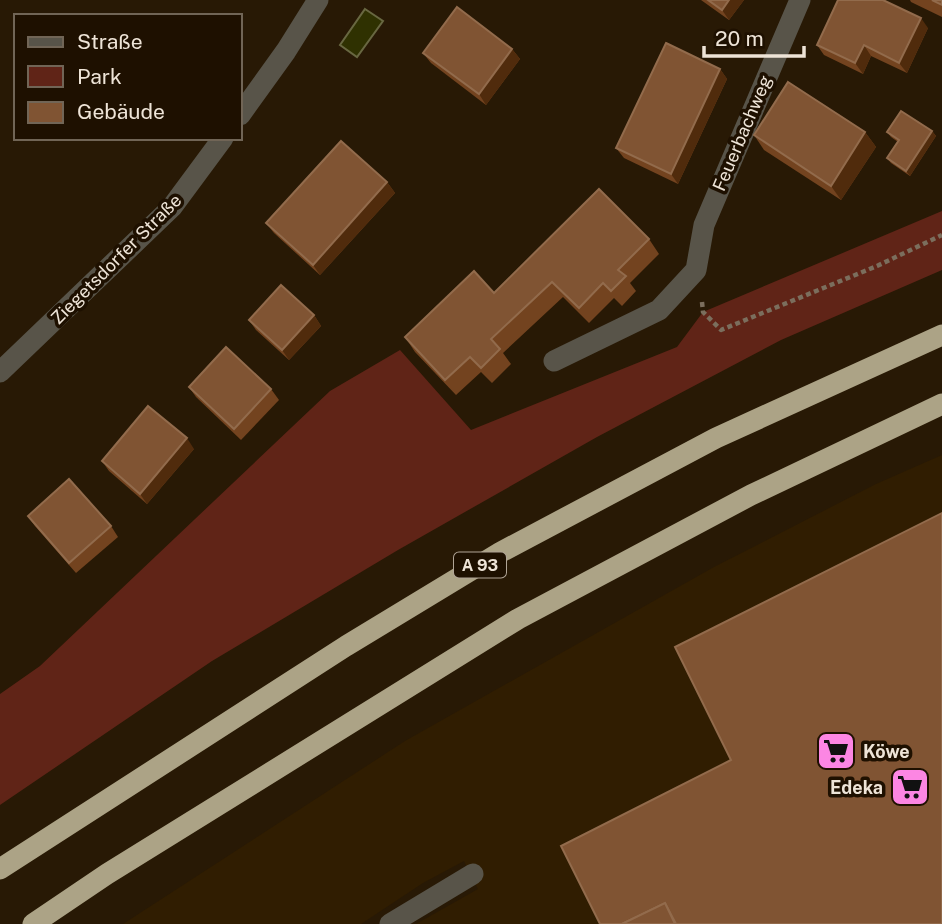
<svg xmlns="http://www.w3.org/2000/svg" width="942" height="924" font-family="'Public Sans',sans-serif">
	<rect width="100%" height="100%" fill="#281905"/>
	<polygon fill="#301d01" points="942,455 942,924 416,924 478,889 464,861 423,883 361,924 123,924 405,741 714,567 876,484"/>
	<polygon fill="#602417" points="942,211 942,270 781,340 597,437 398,550 212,661 0,805 0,694 40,666 330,391 400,350 471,430 677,347 703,312"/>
	<polygon fill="#2f3101" stroke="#686741" stroke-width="2" points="365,9 383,21 357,57 340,45"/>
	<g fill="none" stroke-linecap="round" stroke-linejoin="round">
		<polyline stroke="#7b6e5d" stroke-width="4.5" stroke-dasharray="5 3.5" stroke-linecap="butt" points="702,302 703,312 721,330 877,266 942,235"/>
		<g stroke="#585449" stroke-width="21">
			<polyline points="240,115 286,51 318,0"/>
			<polyline points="554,361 659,310 696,270 704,225 800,0"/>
			<polyline points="0,372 172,207 223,138"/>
			<polyline points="390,924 473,874"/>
		</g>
		<g stroke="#aca386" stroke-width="21">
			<polyline points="0,869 346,646 501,552 716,438 942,335"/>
			<polyline points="33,924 107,874 518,619 751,495 942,404"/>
		</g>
	</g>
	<g fill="#73431f">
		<polygon points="701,0 744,0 729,20"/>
		<polygon points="910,0 942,0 942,17 911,2"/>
		<polygon points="928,28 907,73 871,56 863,74 824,55 817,45"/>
		<polygon points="512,49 520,59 486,105 431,63 423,53"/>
		<polygon points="720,69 727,79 678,184 624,158 616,148"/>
		<polygon points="932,131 936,136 910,176 891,163 887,158 898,142 891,137 887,132"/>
		<polygon points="865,132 876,147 841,200 764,150 754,135"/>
		<polygon points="387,182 395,193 320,275 274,233 266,223"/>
		<polygon points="649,239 659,254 630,283 636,291 622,306 614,298 589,323 563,297 503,353 511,364 492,383 481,372 456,395 415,352 405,337 494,293"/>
		<polygon points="314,315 321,326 289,360 256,330 249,320"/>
		<polygon points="189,387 271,389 279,400 241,440 196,397"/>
		<polygon points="194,449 147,504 109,471 102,461"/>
		<polygon points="28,516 111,526 118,537 76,573 35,526"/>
	</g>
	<g fill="#502b0c">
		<polygon points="729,0 744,0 729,20 722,10"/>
		<polygon points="921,18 928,28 907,73 899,63"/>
		<polygon points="864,45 871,56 863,74 855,63"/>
		<polygon points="512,49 520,59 486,105 479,94"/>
		<polygon points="720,69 727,79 678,184 671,174"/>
		<polygon points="932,131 936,136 910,176 906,171"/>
		<polygon points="865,132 876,147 841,200 831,186"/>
		<polygon points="387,182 395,193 320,275 313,265"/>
		<polygon points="314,315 321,326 289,360 282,350"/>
		<polygon points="187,438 194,449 147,504 140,494"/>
	</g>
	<g fill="#805433" stroke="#926b4c" stroke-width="2">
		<polygon points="708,0 729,0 722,10"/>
		<polygon points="838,0 883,0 921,18 899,63 864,45 855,63 817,45"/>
		<polygon points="932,0 942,0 942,5"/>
		<polygon points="457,7 512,49 479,94 423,53"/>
		<polygon points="666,43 720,69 671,174 616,148"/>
		<polygon points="788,82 865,132 831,186 754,135"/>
		<polygon points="901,111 932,131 906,171 887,158 899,140 887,132"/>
		<polygon points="341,141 387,182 313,265 266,223"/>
		<polygon points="599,189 649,239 618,270 626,276 611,291 603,283 579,308 552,282 491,339 500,349 481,368 470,357 445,380 405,337 474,271 494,293"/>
		<polygon points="281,285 314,315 282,350 249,320"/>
		<polygon points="226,347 271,389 234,429 189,387"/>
		<polygon points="148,406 187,438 140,494 102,461"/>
		<polygon points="69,479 111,526 69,563 28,516"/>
		<polygon points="942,513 942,924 676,924 665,903 622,924 600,924 561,846 731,760 675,647"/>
		<polygon points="665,903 675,924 622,924"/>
	</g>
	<defs>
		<symbol id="supermarket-square" viewBox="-11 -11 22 22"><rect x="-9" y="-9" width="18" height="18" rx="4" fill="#fc86e3" stroke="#1e1000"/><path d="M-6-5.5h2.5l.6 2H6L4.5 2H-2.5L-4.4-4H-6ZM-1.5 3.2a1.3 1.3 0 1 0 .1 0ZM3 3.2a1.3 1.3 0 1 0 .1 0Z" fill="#111"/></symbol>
	</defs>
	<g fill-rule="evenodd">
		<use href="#supermarket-square" x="814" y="729" width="44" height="44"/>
		<use href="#supermarket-square" x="888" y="765" width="44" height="44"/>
	</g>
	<g text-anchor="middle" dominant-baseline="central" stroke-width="7" stroke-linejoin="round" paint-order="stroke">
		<rect fill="#1e1000" stroke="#b0a496" stroke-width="2" x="454" y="552.5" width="52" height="25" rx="5"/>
		<g font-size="16" font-weight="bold" fill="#eee4d7">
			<text x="480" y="565">A 93</text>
		</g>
		<g font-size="18" fill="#eee4d7" stroke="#1e1000">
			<text transform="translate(742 133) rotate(-67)">Feuerbachweg</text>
			<text transform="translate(116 259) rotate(-45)">Ziegetsdorfer Straße</text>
		</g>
		<g font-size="18" font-weight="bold" fill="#eee4d7" stroke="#1e1000" text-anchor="start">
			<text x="863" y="751">Köwe</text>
			<text x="883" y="787" text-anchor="end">Edeka</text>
		</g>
	</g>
	<rect x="14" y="14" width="228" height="126" fill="#1e1000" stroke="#716556" stroke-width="2"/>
	<rect x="28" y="37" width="35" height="10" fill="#585449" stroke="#716556" stroke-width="2"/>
	<text x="77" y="49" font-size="21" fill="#eee4d7">Straße</text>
	<rect x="28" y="66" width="35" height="21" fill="#602417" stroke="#716556" stroke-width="2"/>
	<text x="77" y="84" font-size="21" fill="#eee4d7">Park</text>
	<rect x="28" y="102" width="35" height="21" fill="#805433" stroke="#716556" stroke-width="2"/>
	<text x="77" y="119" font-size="21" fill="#eee4d7">Gebäude</text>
	<path d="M704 46v10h100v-10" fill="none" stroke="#eee4d7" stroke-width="3.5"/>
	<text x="715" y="46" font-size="21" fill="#eee4d7" stroke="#1e1000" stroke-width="5" paint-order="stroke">20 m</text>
</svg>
